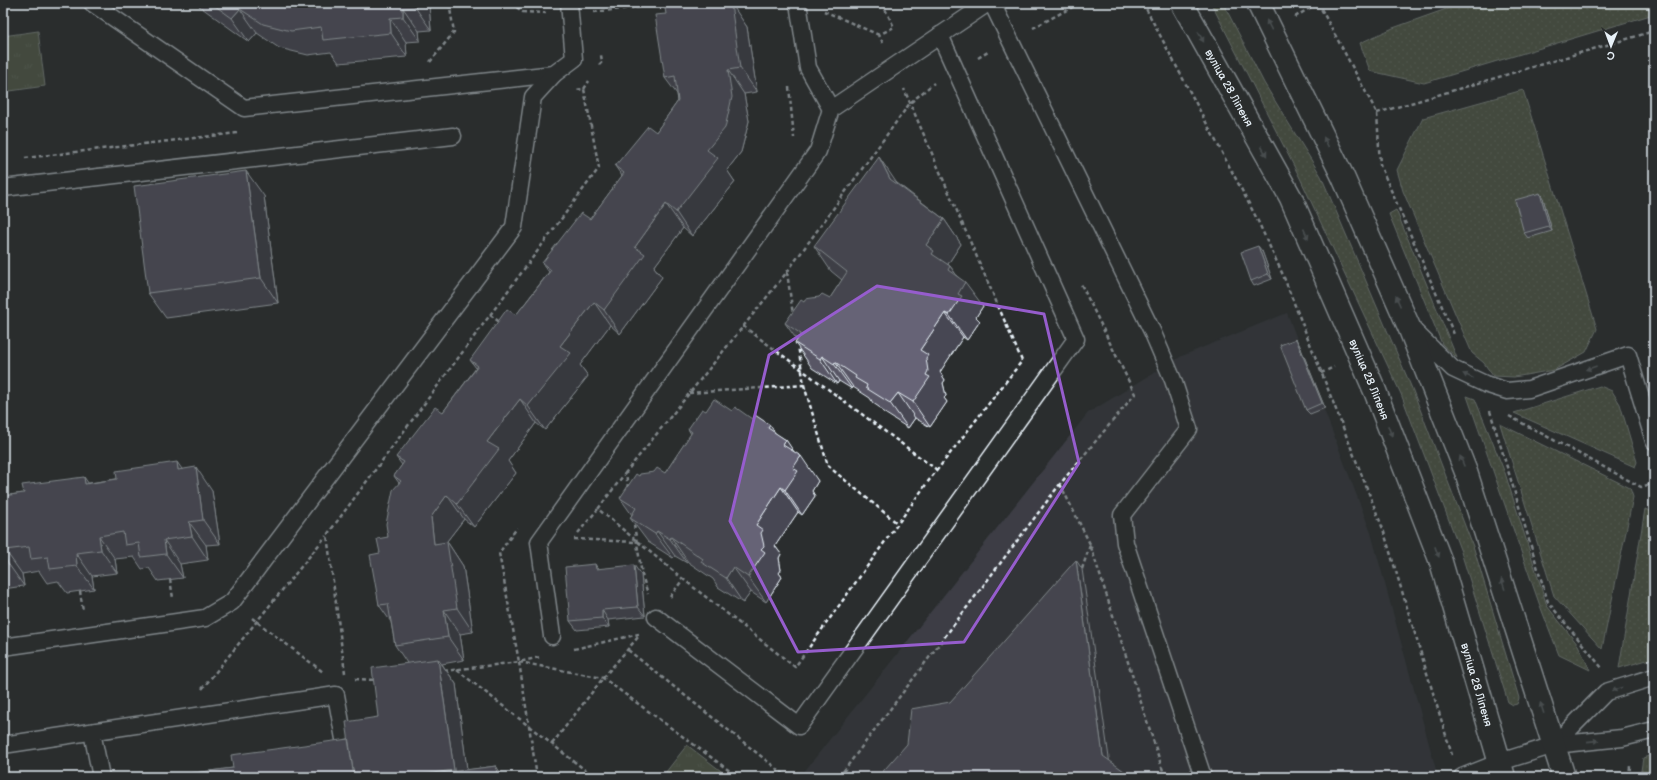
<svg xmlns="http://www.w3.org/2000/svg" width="1657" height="780" font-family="'Balsamiq Sans',sans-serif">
	<defs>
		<pattern id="grass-dots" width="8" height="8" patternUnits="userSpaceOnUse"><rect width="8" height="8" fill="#626c53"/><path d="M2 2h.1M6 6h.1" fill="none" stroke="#78816c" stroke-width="1.8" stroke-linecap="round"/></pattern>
		<pattern id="park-tufts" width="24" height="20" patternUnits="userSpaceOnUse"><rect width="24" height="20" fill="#626c53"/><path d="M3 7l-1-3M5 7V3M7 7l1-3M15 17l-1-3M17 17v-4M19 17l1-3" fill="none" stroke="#78816c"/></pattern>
	</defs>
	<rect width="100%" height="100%" fill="#2a2d2e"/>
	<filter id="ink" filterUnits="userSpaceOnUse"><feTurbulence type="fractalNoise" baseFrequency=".025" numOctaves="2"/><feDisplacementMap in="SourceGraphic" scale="8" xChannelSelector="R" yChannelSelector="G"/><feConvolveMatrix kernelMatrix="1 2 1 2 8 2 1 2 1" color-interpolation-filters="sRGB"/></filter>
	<g filter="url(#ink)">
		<polygon fill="#3c3e44" points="1287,313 1371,533 1438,777 800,777 1088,413 1182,356"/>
		<g fill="url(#grass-dots)" stroke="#a5aea6">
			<polygon points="1211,3 1223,3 1264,83 1321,176 1413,391 1474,549 1519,698 1517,704 1513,705 1508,702 1461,552 1401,394 1300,178"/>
			<polygon points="1463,3 1654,3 1654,14 1424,83 1370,71 1360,43 1393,28"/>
			<polygon points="1523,90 1597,329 1586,352 1554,370 1514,377 1493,376 1484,363 1472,353 1403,191 1397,170 1423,118"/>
			<polygon points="1396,210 1457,358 1442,344 1389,214"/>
			<polygon points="1600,386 1612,391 1620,404 1637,462 1635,467 1514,413"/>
			<polygon points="1467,396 1475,399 1505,473 1547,606 1578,645 1590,670 1559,655 1539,603"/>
			<polygon points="1500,424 1630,488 1633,497 1602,649 1554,596"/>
			<polygon points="1645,509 1652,512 1654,519 1654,658 1619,668"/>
			<polygon points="1654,754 1654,777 1640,777 1643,758"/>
		</g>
		<g fill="url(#park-tufts)" stroke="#a5aea6">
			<polygon points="38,31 45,86 3,92 3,36"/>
			<polygon points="687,745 729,777 662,777"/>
		</g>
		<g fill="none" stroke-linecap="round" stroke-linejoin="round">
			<defs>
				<g id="service">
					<polyline points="92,3 244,108 554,74 574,59 569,3"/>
					<polyline points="798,3 808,68 831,109"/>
					<polyline points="992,3 1152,331 1173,380 1189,429 1122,515 1125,543 1203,777"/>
					<polyline points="3,188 453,136"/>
					<polyline points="1413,330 1453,369 1485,384 1507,391 1529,389 1628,355 1654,441"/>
					<polyline points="656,617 799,726 1076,339 940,35"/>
					<polyline points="552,636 539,542 818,151 831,109 988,3"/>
					<polyline points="3,647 205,618 232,602 514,227 533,97 554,74"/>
					<polyline points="92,732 101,777"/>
					<polyline points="3,745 336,695 348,761"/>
					<polyline points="1554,745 1606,692 1654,677"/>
					<polyline points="1462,777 1500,762 1554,745 1622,738 1654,730"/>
				</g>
				<g id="primary">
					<path id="s1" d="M1182,3l109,195 84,193 66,171 63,215"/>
					<polyline points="1258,3 1343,177 1409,327 1466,472 1564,777"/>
				</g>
			</defs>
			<use href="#service" stroke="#e8f1f8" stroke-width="19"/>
			<use href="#primary" stroke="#e8f1f8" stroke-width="25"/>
			<g stroke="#e8f1f8" stroke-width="2.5" stroke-dasharray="4 3" stroke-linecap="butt">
				<polyline points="511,3 523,12 546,13"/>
				<polyline points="882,3 894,27 879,35 883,43"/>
				<polyline points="1143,3 1256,217 1283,275 1383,529 1452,755"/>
				<polyline points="1318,3 1377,113 1380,165 1454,334"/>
				<polyline points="824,11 879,35"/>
				<polyline points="594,12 667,4"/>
				<polyline points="1295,17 1318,3"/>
				<polyline points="1033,28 1080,3"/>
				<polyline points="978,58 988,52"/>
				<polyline points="430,62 454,32 449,3"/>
				<polyline points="599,65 602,62 601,55"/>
				<polyline points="789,87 794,138"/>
				<polyline points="584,89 589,81"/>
				<polyline points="1377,113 1654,31"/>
				<polyline points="25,158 237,133"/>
				<polyline points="787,272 793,315"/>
				<polyline points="490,315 501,323"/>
				<polyline points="743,326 937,470"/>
				<polyline points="1321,373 1334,367"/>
				<polyline points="804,385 828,466 897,523"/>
				<polyline points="689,393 804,385 798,345"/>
				<polyline points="1490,411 1548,602 1602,668"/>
				<polyline points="1509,416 1641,487 1654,483"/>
				<polyline points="626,472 598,509 683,579"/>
				<polyline points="1060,484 1090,544 1165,777"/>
				<polyline points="628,488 626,472 787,272 910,103 934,83"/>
				<polyline points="633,518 642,575 648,594"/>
				<polyline points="578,533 598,509"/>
				<polyline points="574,539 635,542"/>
				<polyline points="1082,569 1090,545"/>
				<polyline points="170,579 173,598"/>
				<polyline points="80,591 83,611"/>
				<polyline points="670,597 683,579 795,667 927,483 1022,361 904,89"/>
				<polyline points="252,618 323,672"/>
				<polyline points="574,649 639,634"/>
				<polyline points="628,650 787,777"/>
				<polyline points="519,662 603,678 738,777"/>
				<polyline points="457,670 594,777"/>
				<polyline points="444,671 519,662 499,553 517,528"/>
				<polyline points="345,673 327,535 599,168 584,89 575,90"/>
				<polyline points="355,679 376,680"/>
				<polyline points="202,689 326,536"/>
				<polyline points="552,744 603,678 639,636"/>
				<polyline points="537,777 519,662 540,657"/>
				<polyline points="839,777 1060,484 1135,394 1080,282"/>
				<polyline points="1629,777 1630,766"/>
			</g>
			<use href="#service" stroke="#2a2d2e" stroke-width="16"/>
			<use href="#primary" stroke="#2a2d2e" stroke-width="22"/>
		</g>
		<g fill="#585665" stroke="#e8f1f8">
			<polygon points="195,3 428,3 429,5 431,30 419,31 420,41 406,42 407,57 339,63 331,52 308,55 279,48 257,33 249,42"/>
			<polygon points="731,4 747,27 757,92 744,94 749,121 741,152 727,170 735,182 692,236 683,228 654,267 662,277 620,334 610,325 580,365 588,376 545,430 536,423 508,461 516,473 474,527 464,519 447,541 448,543 463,566 473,632 460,634 464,660 442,664 456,684 467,770 496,766 503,777 163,777 233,768 348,739 378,717 407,663 395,645 391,622 379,605 380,553 388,537 399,483 394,476 402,465 396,457 443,412 476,368 470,360 516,315 549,272 542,263 590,219 622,176 615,166 656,132 678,101 677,94 665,78 666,14"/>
			<polygon points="896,182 897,183 944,219 961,244 948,264 950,266 958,277 983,306 976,317 980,321 967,340 963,337 940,372 945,380 943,383 946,396 944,398 947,402 930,427 915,418 908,428 883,412 879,407 873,403 870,398 853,387 852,389 839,381 837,384 812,368 795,343 797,340 785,323 804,302 830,298 842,280 831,271 814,246"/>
			<polygon points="264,196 278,303 166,318 148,293"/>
			<polygon points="1543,198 1552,231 1528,238 1524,233"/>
			<polygon points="1262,251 1272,279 1254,286 1251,281"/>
			<polygon points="1299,344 1325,408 1310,414 1306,410"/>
			<polygon points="706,411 732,411 776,434 786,440 793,451 818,481 812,491 815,496 802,515 798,512 775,546 781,554 779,558 781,570 779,573 782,577 766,602 751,592 743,603 718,587 713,579 688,562 687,563 675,556 673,558 648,542 630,518 632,515 620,498 639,476 665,473 691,434 688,429"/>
			<polygon points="182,469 212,491 220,544 206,545 208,560 180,564 183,578 158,581 149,568 142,569 134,557 115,559 117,573 92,576 94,589 67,593 58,581 47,583 39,571 22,574 24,586 3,589 3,496"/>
			<polygon points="595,564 598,569 641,575 645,616 608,620 609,627 577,630 570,621"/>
		</g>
		<g fill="#474653" stroke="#e8f1f8">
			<polygon points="414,3 428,3 429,5 431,30 415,7"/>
			<polygon points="718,3 731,3 747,27 757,92 740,68"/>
			<polygon points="403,8 419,31 420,41 403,17"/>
			<polygon points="240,9 257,33 249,42 232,18"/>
			<polygon points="390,18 406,42 407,57 391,33"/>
			<polygon points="728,70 744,94 749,121 741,152 727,170 735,182 692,236 676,212 707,150"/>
			<polygon points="879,157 896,182 908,203 890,179"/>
			<polygon points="246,171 264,196 278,303 261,278"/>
			<polygon points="1540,193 1543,198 1552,231 1549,226"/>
			<polygon points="666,204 683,228 654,267 662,277 620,334 604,310 635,247"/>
			<polygon points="944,219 961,244 946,267 950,266 963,285 965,282 983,306 976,317 980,321 967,340 949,315 958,294 950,279 926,245"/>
			<polygon points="1258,246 1262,251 1272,279 1268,274"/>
			<polygon points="594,302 610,325 580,365 588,376 545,430 528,406 560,346"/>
			<polygon points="945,313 963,337 940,372 945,380 943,383 946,396 944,398 947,402 930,427 913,402 926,375 920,350"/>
			<polygon points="1296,339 1299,344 1325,408 1322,403"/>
			<polygon points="822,356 839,381 837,384 820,359"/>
			<polygon points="835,362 853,387 852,389 834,364"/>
			<polygon points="898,393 915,418 908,428 890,403"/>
			<polygon points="520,399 536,423 508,461 516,473 474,527 457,504 487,442"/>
			<polygon points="770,425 783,445 786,440 799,459 801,456 818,481 812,491 815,496 802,515 785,490 793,468 768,428"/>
			<polygon points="177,462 194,486 178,470"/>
			<polygon points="196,467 212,491 220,544 203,520"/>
			<polygon points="84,477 100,500 85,484"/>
			<polygon points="781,487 798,512 775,546 781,554 779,558 781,570 779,573 782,577 766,602 748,577 761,549 756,525"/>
			<polygon points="447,495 464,519 447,541 448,543 463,566 473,632 457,608 434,544 431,517"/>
			<polygon points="189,522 206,545 208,560 192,536"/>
			<polygon points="657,531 675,556 673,558 655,534"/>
			<polygon points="99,536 115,559 117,573 101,550"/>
			<polygon points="671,537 688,562 687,563 670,539"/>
			<polygon points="164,540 180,564 183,578 166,554"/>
			<polygon points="5,550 22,574 24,586 7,562"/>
			<polygon points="76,553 92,576 94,589 77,566"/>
			<polygon points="1076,560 1082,569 1110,765 1103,756"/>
			<polygon points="634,565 641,575 645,616 638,607"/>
			<polygon points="733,567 751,592 743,603 726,578"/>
			<polygon points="444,610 460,634 464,660 448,637"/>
			<polygon points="602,610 608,620 609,627 602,618"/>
			<polygon points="438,659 456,684 468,777 458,777 454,770"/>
			<polygon points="496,766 503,777 497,777"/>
		</g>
		<g fill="#666476" stroke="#e8f1f8">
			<polygon points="211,3 414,3 415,7 403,8 403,17 390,18 391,33 323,40 321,27 291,31 263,24 240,9 232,18"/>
			<polygon points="664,3 718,3 718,5 731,4 740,68 728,70 732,97 725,128 707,150 718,158 676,212 666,204 635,247 645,254 604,310 594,302 560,346 571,353 528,406 520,399 487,442 499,449 457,504 447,495 431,517 434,544 447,542 457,608 444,610 448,637 395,645 388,604 379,605 370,555 380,553 377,539 388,537 386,524 393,490 401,481 394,476 404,462 396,457 435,407 443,412 478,366 470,360 507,309 516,315 551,270 542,263 581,213 590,219 624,173 615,166 648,126 656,132 678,101 675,76 665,78 655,15 666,14"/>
			<polygon points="879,157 890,179 944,219 926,245 934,251 932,254 950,266 948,270 965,282 958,294 962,296 949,315 945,313 920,350 928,355 926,358 928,371 926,375 930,377 913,402 898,393 890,403 866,388 867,385 855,378 856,376 835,362 834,364 822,356 820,359 795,343 801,334 785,323 801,300 804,302 805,299 819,297 822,294 830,298 847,272 814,246"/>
			<polygon points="246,171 261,278 148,293 134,186"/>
			<polygon points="1540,193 1549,226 1524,233 1515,200"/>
			<polygon points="1258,246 1268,274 1251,281 1241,252"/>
			<polygon points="1296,339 1322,403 1306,410 1280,345"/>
			<polygon points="714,399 732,411 735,407 752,419 755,415 770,425 768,428 786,440 783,445 801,456 793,468 798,471 785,490 781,487 756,525 763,530 761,533 764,546 761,549 765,552 748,577 733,567 726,578 701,562 703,559 671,537 670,539 657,531 655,534 630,518 636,508 620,498 636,474 639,476 640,474 654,472 657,468 665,473 692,432 688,429 702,409 706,411"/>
			<polygon points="177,462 178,470 196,467 203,520 189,522 192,536 164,540 166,554 141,557 139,543 125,545 123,532 99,536 101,550 76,553 77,566 50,569 48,557 31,559 29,547 5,550 7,562 3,563 3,496 24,493 22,485 84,477 85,484 117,479 116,471"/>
			<polygon points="1076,560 1103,756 1124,771 1126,777 878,777 907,744 911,709 950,702"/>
			<polygon points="595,564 596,569 634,565 638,607 602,610 602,618 570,621 565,567"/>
			<polygon points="438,659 454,770 404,777 354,777 346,722 378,717 372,668"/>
			<polygon points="348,739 354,777 163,777 233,768 231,755"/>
			<polygon points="496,766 497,777 425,777 425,775"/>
		</g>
		<defs><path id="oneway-solid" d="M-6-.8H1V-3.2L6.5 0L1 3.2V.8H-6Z"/></defs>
		<g fill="#6c7275">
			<use href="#oneway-solid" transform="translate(1269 25) rotate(-117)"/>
			<use href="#oneway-solid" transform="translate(1201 37) rotate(61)"/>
			<use href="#oneway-solid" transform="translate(1326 142) rotate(-116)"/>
			<use href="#oneway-solid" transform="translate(1264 151) rotate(61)"/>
			<use href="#oneway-solid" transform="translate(1306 234) rotate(66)"/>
			<use href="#oneway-solid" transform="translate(1398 301) rotate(-114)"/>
			<use href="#oneway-solid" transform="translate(1591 368) rotate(161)"/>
			<use href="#oneway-solid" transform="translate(1468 376) rotate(-155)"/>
			<use href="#oneway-solid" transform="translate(1390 431) rotate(69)"/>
			<use href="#oneway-solid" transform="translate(1462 461) rotate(-112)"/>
			<use href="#oneway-solid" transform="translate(1437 552) rotate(69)"/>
			<use href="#oneway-solid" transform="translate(1503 584) rotate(-108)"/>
			<use href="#oneway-solid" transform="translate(1617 689) rotate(162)"/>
			<use href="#oneway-solid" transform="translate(1542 708) rotate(-108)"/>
			<use href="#oneway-solid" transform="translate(1593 741) rotate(-6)"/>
		</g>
	</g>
	<path d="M0 0H1657V780H0ZM877,286l167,28 35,149 -115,179 -166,10 -68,-131 39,-166z" fill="#2a2d2e" fill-opacity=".55" fill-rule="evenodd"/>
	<path fill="none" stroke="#965dcd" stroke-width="3" stroke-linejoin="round" d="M877,286l167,28 35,149 -115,179 -166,10 -68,-131 39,-166z"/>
	<g text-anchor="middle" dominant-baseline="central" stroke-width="3" stroke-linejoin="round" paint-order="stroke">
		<g font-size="11" fill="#e8f1f8" stroke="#2a2d2e">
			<text stroke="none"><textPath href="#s1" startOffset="97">вуліца 28 Ліпеня</textPath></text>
			<text stroke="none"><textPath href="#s1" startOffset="421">вуліца 28 Ліпеня</textPath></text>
			<text stroke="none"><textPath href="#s1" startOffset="745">вуліца 28 Ліпеня</textPath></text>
		</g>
	</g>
	<rect width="1657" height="780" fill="none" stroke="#2a2d2e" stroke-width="16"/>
	<rect x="8" y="8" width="1641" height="764" fill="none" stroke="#e8f1f8" stroke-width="1.5" filter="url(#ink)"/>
	<g transform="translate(1611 46) rotate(181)" stroke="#2a2d2e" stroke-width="3" paint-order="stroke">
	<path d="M0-3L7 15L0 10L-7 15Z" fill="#e8f1f8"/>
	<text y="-6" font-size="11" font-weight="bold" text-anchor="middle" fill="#e8f1f8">С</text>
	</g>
</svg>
